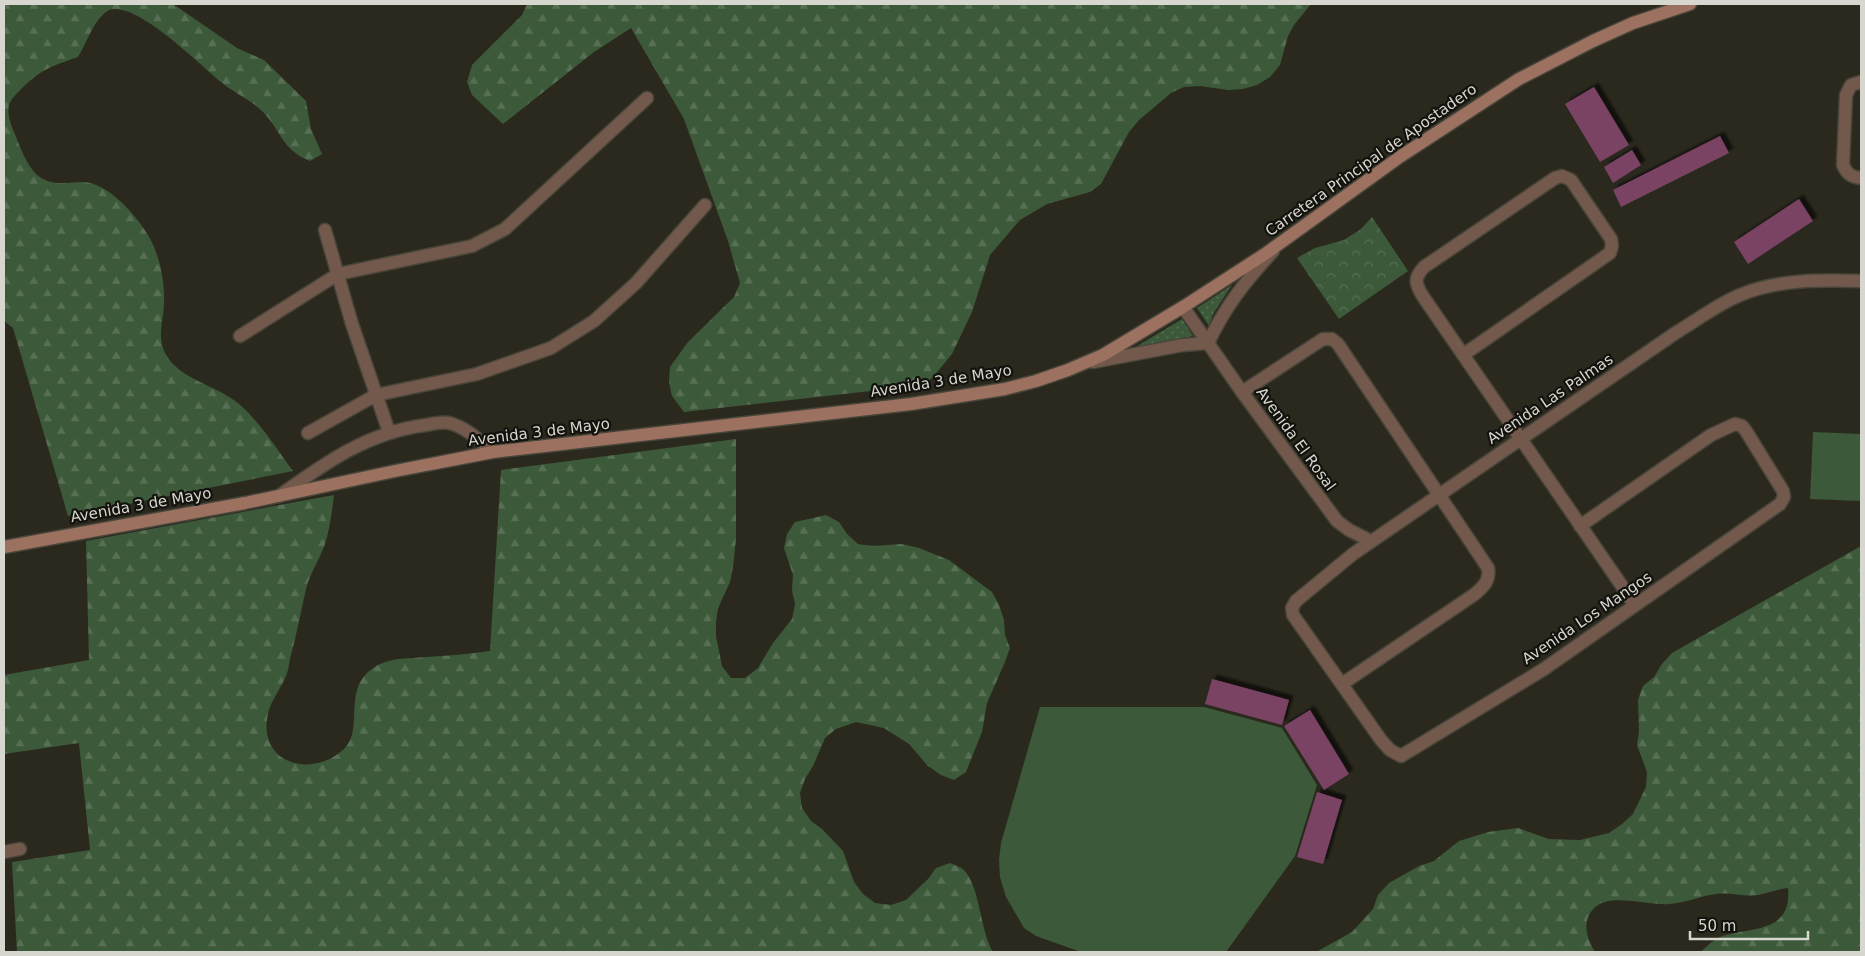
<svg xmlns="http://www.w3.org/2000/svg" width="1865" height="956" font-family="'DejaVu Sans',sans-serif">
	<defs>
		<pattern id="grass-dots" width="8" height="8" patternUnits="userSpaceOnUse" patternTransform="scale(1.25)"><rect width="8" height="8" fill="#3c5939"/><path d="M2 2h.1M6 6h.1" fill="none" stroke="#577055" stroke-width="1.8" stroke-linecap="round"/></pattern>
		<pattern id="forest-firs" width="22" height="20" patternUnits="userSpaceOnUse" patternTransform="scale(1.25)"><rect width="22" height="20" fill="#3c5939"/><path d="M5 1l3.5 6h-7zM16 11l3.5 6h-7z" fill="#577055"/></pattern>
		<pattern id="park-crowns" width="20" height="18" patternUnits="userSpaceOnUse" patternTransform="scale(1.25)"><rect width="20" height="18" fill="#3c5939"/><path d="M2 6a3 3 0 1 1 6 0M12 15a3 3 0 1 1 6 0" fill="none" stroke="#577055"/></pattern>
		<filter id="shadow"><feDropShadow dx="4.5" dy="-4.5" stdDeviation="1" flood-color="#0009"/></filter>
	</defs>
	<rect width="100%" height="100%" fill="#2b291e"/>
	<g fill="url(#grass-dots)">
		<polygon points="1232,285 1213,314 1209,326 1197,308"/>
		<polygon points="1182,319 1193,336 1134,348"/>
	</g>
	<g fill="url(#forest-firs)">
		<path d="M4,4h169l64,44 27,12 42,41 5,28 11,25 -12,7c-29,-11 -29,-32 -49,-51 -12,-11 -28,-18 -40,-28 -21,-17 -85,-82 -112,-72 -15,8 -22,33 -31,47 -25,9 -35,11 -55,30 -5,5 -12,12 -14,18 -3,12 5,26 9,37 5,12 12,30 25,37 13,7 26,3 40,3 24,1 49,29 61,47 15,21 21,50 20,76 -1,17 -7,31 1,48 14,27 52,32 74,51 22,19 37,44 54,67l-225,45 -55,-188 -9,-7z"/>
		<polygon points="527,4 1311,4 1294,25 1288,36 1280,65 1270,77 1257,85 1243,89 1228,90 1200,86 1184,87 1171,93 1139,120 1129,132 1101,184 1090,192 1047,204 1020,220 990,255 972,312 952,354 934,376 924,385 684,412 672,396 669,382 670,367 688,342 734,297 740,283 728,241 684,119 631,28 594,52 503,124 472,95 467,82 472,65 522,15"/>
		<path d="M736,439v100l-3,28 -3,15 -12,26 -2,14v14l6,30 9,12h14l13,-10 15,-25 19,-24 3,-15 -3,-14 1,-15 -9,-27 3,-14 8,-12 31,-7 13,7 8,12 11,10 14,2 30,-2 17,4 30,12 43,32 7,13 5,15 1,15 5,13 -5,14 -18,41 -5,29 -16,40 -12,8 -13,-5 -13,-9 -19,-22 -25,-16 -28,-6 -20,7 -11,9 -12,28 -8,13 -5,14 2,15 9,13 11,8 21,22 11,31 9,12 12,9 16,2 15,-5 22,-21 8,-11 14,-5c4,2 11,4 14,7 16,17 16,60 29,82h-976l-5,-90 78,-12 -11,-107 -75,11v-79l85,-15 -3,-119 248,-46c-2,16 -4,33 -9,49 -5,15 -15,29 -19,45 -5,22 -9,44 -15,66 -2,6 -2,13 -4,18 -5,15 -16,26 -19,41 -11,50 44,65 76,35 22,-21 -5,-63 34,-84 15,-8 31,-6 48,-8 21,-1 43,-3 64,-6l11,-181z"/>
		<path d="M1861,546v406h-160c7,-7 15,-15 25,-17 30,-8 66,-4 62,-47 -11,1 -20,5 -30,7 -14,2 -28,-3 -42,-1 -16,2 -31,9 -46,10 -19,2 -56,-10 -72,1 -17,12 -13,31 -3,47h-279l36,-20 21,-23 5,-14 11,-12 30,-17 15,-5 25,-20 29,-9 30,-4 31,11 31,1 29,-7 13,-9 11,-10 13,-27 1,-15 -10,-27 2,-14 -1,-31 5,-14 11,-9 8,-13 10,-11z"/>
	</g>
	<polygon fill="url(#park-crowns)" points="1372,217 1408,271 1339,319 1297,258 1315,248 1344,240 1361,229"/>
	<g fill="#3c5939">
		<polygon points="1813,432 1861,434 1861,501 1810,499"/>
		<polygon points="1040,707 1204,707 1282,728 1317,785 1295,856 1226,952 1081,952 1036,936 1024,928 1006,897 1000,877 999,860 1001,843"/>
	</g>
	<g fill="#7a4263" filter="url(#shadow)">
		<polygon points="1594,87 1629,145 1600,162 1565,104"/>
		<polygon points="1720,136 1729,153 1621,207 1613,190"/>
		<polygon points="1632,150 1641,165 1613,183 1604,167"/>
		<polygon points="1799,199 1813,221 1748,264 1734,242"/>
		<polygon points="1212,679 1289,700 1282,725 1205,704"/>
		<polygon points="1310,710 1349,774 1324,790 1284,726"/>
		<polygon points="1317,792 1342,800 1323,864 1297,857"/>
	</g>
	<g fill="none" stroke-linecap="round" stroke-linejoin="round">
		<defs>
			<g id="street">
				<path d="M1861,82l-10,3 -5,10 -3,70c4,9 8,12 18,13"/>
				<polyline points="325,230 352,324 389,432"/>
				<polyline points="1183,307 1242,392 1337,521 1349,530 1371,541"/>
				<polyline points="240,336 338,274 472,246 505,229 647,98"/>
				<path d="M1463,355l147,-102 2,-7 -1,-7 -40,-59 -9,-4 -7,2 -131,89c-10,11 -9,16 -2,28l213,310"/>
				<path d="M1093,362l90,-17 25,-2c18,-38 37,-61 65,-92"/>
				<path d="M1242,392l81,-53h9l6,5 150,224c2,13 -4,18 -13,26l-133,90"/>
				<polyline points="308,433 376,395 477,374 551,348 594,321 636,283 705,205"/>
				<path d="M279,496c46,-33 89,-64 147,-71 7,-1 16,-4 23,-2 17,4 31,18 44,29"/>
				<path d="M1580,526l131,-91 24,-11 7,2 4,5 37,60 1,6 -4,7 -236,165 -143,87 -11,-6 -9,-10 -88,-125 -1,-7 4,-7 57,-47 324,-222c20,-12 41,-28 63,-37 38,-16 81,-15 121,-14"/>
				<polyline points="4,852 20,849"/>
			</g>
			<polyline id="secondary" points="4,547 245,503 395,471 493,452 911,404 1005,389 1036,381 1068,370 1103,355 1183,307 1265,254 1401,156 1519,79 1593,41 1633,23 1690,4"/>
		</defs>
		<use href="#street" stroke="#47453a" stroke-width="15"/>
		<use href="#secondary" stroke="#47453a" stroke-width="15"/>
		<use href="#street" stroke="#73584c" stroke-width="12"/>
		<use href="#secondary" stroke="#9c715f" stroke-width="12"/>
	</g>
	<g text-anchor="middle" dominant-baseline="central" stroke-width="4.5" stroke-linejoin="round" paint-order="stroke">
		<g font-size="15" fill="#d7d6cf" stroke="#13120d">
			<text transform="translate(1371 160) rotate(-35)">Carretera Principal de Apostadero</text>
			<text transform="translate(941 381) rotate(-9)">Avenida 3 de Mayo</text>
			<text transform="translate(1550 399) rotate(-34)">Avenida Las Palmas</text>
			<text transform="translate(539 432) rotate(-7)">Avenida 3 de Mayo</text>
			<text transform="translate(1296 439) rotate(54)">Avenida El Rosal</text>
			<text transform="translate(141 505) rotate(-10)">Avenida 3 de Mayo</text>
			<text transform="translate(1587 618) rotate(-34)">Avenida Los Mangos</text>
		</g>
	</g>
	<rect width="1865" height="956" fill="none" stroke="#d7d6cf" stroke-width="10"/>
	<path d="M1690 931v8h118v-8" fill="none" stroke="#d7d6cf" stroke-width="2.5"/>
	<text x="1698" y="931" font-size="15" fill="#d7d6cf" stroke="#13120d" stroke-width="4" paint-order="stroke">50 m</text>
</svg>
